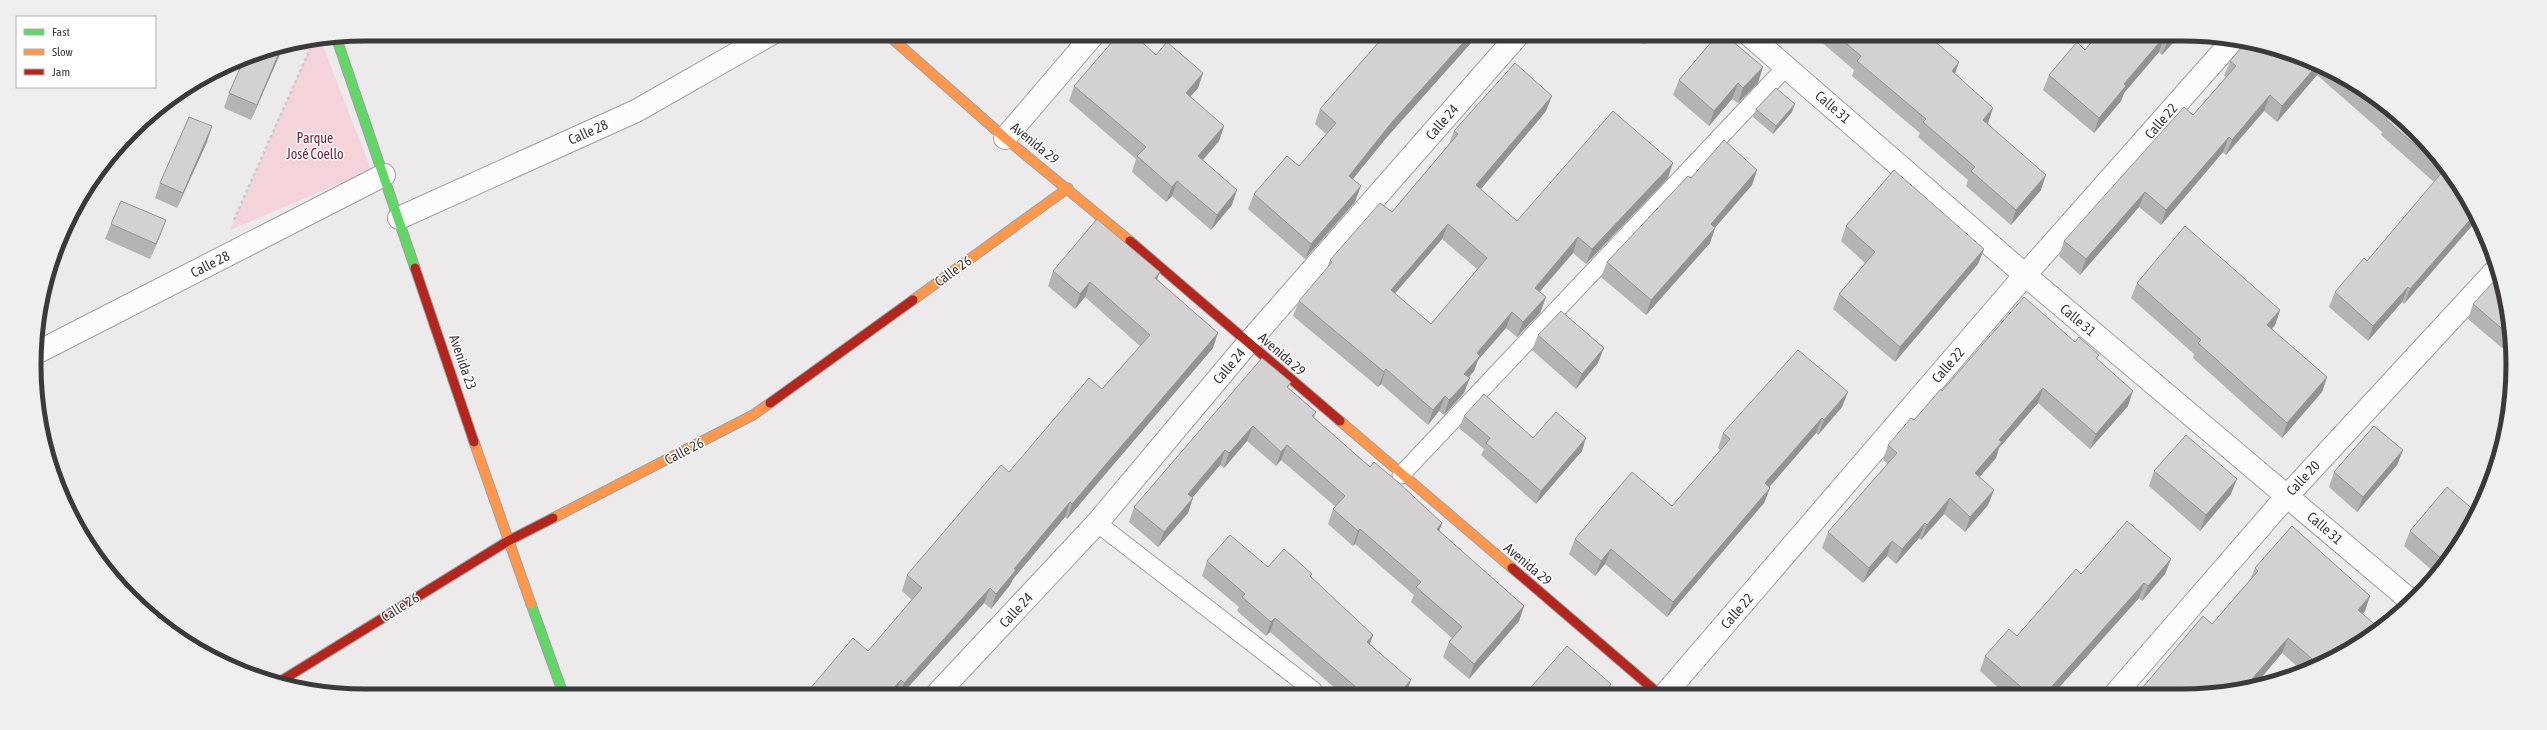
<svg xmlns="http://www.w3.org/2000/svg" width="2547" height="730" font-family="'Asap Condensed',sans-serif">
	<rect width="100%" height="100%" fill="#eceaeb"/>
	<polygon fill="#f4d3da" points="320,38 371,170 230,230 314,39"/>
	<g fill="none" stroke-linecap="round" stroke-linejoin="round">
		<defs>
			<g id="lane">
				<polyline points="1401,475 1786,67"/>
				<polyline points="1097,523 1313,690 1315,695"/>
			</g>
			<g id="street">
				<polyline points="1748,34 2025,275 2411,601"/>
				<polyline points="1005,138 1094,34"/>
				<polyline points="399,218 636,111 771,34"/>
				<polyline points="36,353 384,175"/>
				<polyline points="2116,693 2287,496 2497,269"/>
				<polyline points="1665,694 2025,275 2234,39"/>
				<polyline points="936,695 1097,523 1248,343 1519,34"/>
			</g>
			<g id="fast">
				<polyline points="336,37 415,268"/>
				<polyline points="531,604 564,696"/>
			</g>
			<g id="slow">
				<polyline points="887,34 1005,138 1130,241"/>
				<polyline points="913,300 1068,188"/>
				<polyline points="1340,421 1512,568"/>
				<polyline points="474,442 531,604"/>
				<polyline points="553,518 753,415 770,403"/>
			</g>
			<g id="jam">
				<polyline points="1130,241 1340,421"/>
				<polyline points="415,268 474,442"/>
				<polyline points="770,403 913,300"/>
				<polyline points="1512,568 1659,694"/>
				<polyline points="279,682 508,541 553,518"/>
			</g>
		</defs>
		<use href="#lane" stroke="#a19fa0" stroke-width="19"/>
		<use href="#street" stroke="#a19fa0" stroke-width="24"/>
		<use href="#fast" stroke="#a19fa0" stroke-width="11"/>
		<use href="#slow" stroke="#a19fa0" stroke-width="11"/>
		<use href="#jam" stroke="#a19fa0" stroke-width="11"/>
		<polyline stroke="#cbc9ca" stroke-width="2.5" stroke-dasharray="3 3" stroke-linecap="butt" points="234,220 310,49"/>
		<use href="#lane" stroke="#fcfcfc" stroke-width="17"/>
		<use href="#street" stroke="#fcfcfc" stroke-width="22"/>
		<use href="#fast" stroke="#63d668" stroke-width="9"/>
		<use href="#slow" stroke="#ff974d" stroke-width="9"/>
		<use href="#jam" stroke="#b3261e" stroke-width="9"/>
	</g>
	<g fill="#b5b4b5" fill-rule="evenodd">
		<polygon points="1385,34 1479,34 1387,137 1353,179 1355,202 1305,259 1248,209 1254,194 1299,166 1326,134 1315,124 1320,109 1384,36"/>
		<polygon points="1633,34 1652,34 1644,44"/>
		<polygon points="1812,34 1927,34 1927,35 1955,74 1993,108 1987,123 2041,190 2011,225 1966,186 1968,180 1918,137 1920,133 1852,76 1854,70"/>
		<polygon points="2098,34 2181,34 2162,55 2159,52 2124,93 2121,101 2094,133 2043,90 2049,75 2085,50"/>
		<polygon points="284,45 251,120 224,108 229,93"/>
		<polygon points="1156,55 1203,73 1198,88 1190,97 1224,126 1219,141 1202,160 1232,205 1211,230 1172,196 1166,202 1132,172 1136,159 1069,101 1074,86"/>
		<polygon points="2308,59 2366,90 2457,181 2404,304 2402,302 2368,341 2329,307 2335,292 2367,261 2434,182 2381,135 2382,132 2317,75 2277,122 2264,111 2226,155 2223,152 2161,225 2139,207 2080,275 2059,256 2064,241 2193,115 2226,77 2224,76 2230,61"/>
		<polygon points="1679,80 1758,83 1738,103 1732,99 1709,126 1673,95"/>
		<polygon points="1756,109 1792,112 1773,134 1753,117"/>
		<path d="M1546,111l-66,78 37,32 151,-43 -82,86 -13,-11 -34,39 7,5 -6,16 -23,24 -11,-9 -28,32 -4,11 -5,6 -5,16 -20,22 -5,-4 -11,14 -47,-41 -3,3 -85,-71 6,-15 28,-33 3,-8 62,-48 57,-68 5,-13zM1442,239l35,30 -46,55 -36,-31z"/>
		<polygon points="207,142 177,208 155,198 160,183"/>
		<polygon points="1757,170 1752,185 1715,228 1710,243 1646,315 1601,277 1607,262 1691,178"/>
		<polygon points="77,204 49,277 46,276 68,218"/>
		<polygon points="111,224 160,236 150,259 105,239"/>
		<polygon points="1846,226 1984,249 1978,264 1895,362 1833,309 1839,294 1865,263 1841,241"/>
		<polygon points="1053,271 1157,279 1213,348 1067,519 1065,517 1013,579 1010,585 991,609 984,603 901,695 807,695 809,690 868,651 912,600 902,591 907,575 1009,472 1102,389 1140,346 1085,297 1075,309 1048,286"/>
		<polygon points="2137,283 2280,310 2275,325 2272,329 2327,377 2322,392 2282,438 2193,358 2194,354 2131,298"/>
		<polygon points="2507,300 2510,338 2502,348 2468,319 2473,304"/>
		<polygon points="1538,335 1598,363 1576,389 1532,350"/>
		<polygon points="2075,342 2099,355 2097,359 2128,406 2090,449 2038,403 1999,448 1996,458 1979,477 1994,490 1988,505 1965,532 1944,514 1921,540 1919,538 1896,564 1887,556 1863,583 1822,548 1828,532 1888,464 1883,460 1888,445 1914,420 1942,391"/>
		<polygon points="1291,382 1288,388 1316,412 1314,418 1370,467 1442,523 1439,531 1524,606 1519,621 1469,679 1443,657 1449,642 1452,638 1411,602 1414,595 1355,544 1353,546 1328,524 1333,509 1336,507 1281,460 1276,466 1247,441 1224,468 1220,465 1192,497 1188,513 1158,547 1129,522 1134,507"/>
		<polygon points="1842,407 1818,435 1816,433 1769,487 1770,488 1764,503 1667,617 1605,564 1595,576 1569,554 1575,539 1672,506 1720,450 1718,448 1723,433"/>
		<polygon points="1464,416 1533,438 1582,451 1536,504 1481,455 1484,449 1459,428"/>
		<polygon points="2403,450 2397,465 2357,512 2329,487 2334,472"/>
		<polygon points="2154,471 2231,494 2200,531 2149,486"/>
		<polygon points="2469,530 2434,572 2404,546 2410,531"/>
		<polygon points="2171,559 2165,574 2142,601 2139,598 2054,693 2005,694 1980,671 1985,656 2017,636 2081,574"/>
		<polygon points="1207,561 1268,567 1312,574 1311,577 1370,644 1408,694 1343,695 1270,632 1266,636 1237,611 1239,607 1202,576"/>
		<polygon points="2255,568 2365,611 2328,662 2301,670 2282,653 2256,684 2225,693 2212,624 2250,580"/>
	</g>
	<g fill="#949293">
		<polygon points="1471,34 1479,34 1387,137 1343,191 1349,176 1392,122"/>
		<polygon points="1647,34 1652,34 1644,44"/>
		<polygon points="2173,34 2181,34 2162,55 2168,40"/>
		<polygon points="2164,37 2159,52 2124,93 2121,101 2094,133 2099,118 2124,84"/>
		<polygon points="284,45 251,120 257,105 282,46"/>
		<polygon points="1959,62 1954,77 1952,71"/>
		<polygon points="2318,64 2320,65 2317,75 2277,122 2282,106"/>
		<polygon points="1763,67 1758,83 1738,103 1743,88"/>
		<polygon points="1203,73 1198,88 1180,108 1186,93"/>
		<polygon points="1738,83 1732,99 1709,126 1714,111"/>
		<polygon points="2270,95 2264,111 2226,155 2232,140"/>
		<polygon points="1552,96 1546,111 1471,201 1476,185"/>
		<polygon points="1795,104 1792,112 1773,134 1776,126"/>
		<polygon points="1993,108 1988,123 1977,135 1983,120"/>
		<polygon points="212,126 207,142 177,208 183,193"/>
		<polygon points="1224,126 1219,141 1193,172 1198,156"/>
		<polygon points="2229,137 2223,152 2161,225 2166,210"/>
		<polygon points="1673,163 1668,178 1586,264 1592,249"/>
		<polygon points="1757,170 1752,185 1705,239 1711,224"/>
		<polygon points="2046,175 2041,190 2011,225 2016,210"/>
		<polygon points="1177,181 1172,196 1166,202 1172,187"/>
		<polygon points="1361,186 1355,202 1305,259 1311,244"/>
		<polygon points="1237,190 1232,205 1211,230 1217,215"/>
		<polygon points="2145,192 2139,207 2080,275 2086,259"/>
		<polygon points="2475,214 2478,219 2404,304 2410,289"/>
		<polygon points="166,220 160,236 150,259 156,244"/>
		<polygon points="1448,224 1442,239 1385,305 1391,290"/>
		<polygon points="1715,228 1710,243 1646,315 1651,300"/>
		<polygon points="1578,237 1573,253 1530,303 1535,288"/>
		<polygon points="1984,249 1978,264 1895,362 1900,347"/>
		<polygon points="1160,272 1154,287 1155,278"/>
		<polygon points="1090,282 1085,297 1075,309 1080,294"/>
		<polygon points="2408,287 2402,302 2368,341 2373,326"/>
		<polygon points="1546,297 1540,313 1517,337 1523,322"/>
		<polygon points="2280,310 2275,325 2262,340 2267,325"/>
		<polygon points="1512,312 1506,328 1478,360 1474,371 1459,389 1464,374 1477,353"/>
		<polygon points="2510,330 2510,338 2502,348 2507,333"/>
		<polygon points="1218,333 1213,348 1067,519 1072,504"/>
		<polygon points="1604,348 1598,363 1576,389 1582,374"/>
		<polygon points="1386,369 1381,384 1378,387 1384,372"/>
		<polygon points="2327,377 2322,392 2282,438 2287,423"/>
		<polygon points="1470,378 1464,393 1444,415 1449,400"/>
		<polygon points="2043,388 2038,403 1999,448 1996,458 1969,489 1975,473 1999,440"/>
		<polygon points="2133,391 2128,406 2090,449 2096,434"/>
		<polygon points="1848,392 1842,407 1818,435 1824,420"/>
		<polygon points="1445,396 1439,411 1428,425 1433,410"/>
		<polygon points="1822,418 1816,433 1760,498 1765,483"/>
		<polygon points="1253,426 1247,441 1224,468 1229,453"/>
		<polygon points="1586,438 1582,451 1536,504 1541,491"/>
		<polygon points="1287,445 1281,460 1276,466 1281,452"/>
		<polygon points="1225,450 1220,465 1183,509 1188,494"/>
		<polygon points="2403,450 2397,465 2357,512 2363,497"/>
		<polygon points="2237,479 2231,494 2200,531 2206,515"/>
		<polygon points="1770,488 1764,503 1667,617 1673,602"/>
		<polygon points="1994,490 1988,505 1965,532 1970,517"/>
		<polygon points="1193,498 1188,513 1158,547 1164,532"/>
		<polygon points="1950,498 1944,514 1921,540 1927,525"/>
		<polygon points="1070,502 1065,517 1013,579 1010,585 991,609 996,594 1014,569"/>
		<polygon points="1442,523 1437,538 1437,529"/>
		<polygon points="1925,523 1919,538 1896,564 1902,549"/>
		<polygon points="1360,529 1355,544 1353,546 1358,531"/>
		<polygon points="1892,541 1887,556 1863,583 1869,568"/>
		<polygon points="1611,549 1605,564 1595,576 1601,561"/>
		<polygon points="2171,559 2165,574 2142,601 2148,586"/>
		<polygon points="2144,583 2139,598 2054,693 2046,693"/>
		<polygon points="990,588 984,603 901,695 900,695 904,683"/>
		<polygon points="2370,596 2365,611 2352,625 2358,610"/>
		<polygon points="1524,606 1519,621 1469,679 1474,664"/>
		<polygon points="1275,618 1270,632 1266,636 1271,622"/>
		<polygon points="1373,635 1368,649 1367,642"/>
		<polygon points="2288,638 2282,653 2256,684 2245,687"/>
		<polygon points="901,680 895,695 887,695"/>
		<polygon points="1411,680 1406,694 1402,690"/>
		<polygon points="1611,684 1608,694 1603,694"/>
	</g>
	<g fill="#d3d1d2" stroke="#949293" fill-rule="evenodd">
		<polygon points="1119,34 1133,34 1156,55 1167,42 1203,73 1186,93 1224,126 1198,156 1237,190 1217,215 1177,181 1172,187 1137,156 1146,147 1074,86"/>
		<polygon points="1386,34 1471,34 1392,122 1349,176 1361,186 1311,244 1254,194 1287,156 1299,166 1336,123 1320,109"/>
		<polygon points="1718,34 1724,34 1763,67 1743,88 1738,83 1714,111 1679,80"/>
		<polygon points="1835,34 1926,34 1959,62 1952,71 1993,108 1983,120 2046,175 2016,210 1971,171 1975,167 1923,122 1926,119 1857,61 1861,56"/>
		<polygon points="2098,34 2173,34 2168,40 2164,37 2124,84 2126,86 2099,118 2049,75 2077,42 2085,50"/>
		<polygon points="2247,41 2308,59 2318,64 2282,106 2270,95 2232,140 2229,137 2166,210 2145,192 2086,259 2064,241 2184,107 2193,115 2236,66 2230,61"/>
		<polygon points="282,46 257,105 229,93 245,57"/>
		<path d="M1515,63l37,33 -76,89 41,36 96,-110 60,52 -81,86 -14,-12 -43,51 11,9 -23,25 -11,-10 -35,41 3,3 -16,18 6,4 -21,22 -4,-4 -12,14 -47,-41 -2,3 -85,-71 33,-39 -2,-2 50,-57 12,9 66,-78 -4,-3zM1448,224l39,34 -56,66 -40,-34z"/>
		<polygon points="2342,77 2366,90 2416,131 2457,181 2475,214 2410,289 2408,287 2373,326 2335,292 2364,258 2367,261 2444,170 2386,120 2388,117"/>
		<polygon points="1776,88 1795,104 1776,126 1756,109"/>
		<polygon points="189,117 212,126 183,193 160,183"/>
		<polygon points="1724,140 1757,170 1711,224 1715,228 1651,300 1607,262 1688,176 1691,178"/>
		<polygon points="1894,170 1984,249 1900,347 1839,294 1875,252 1846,226"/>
		<polygon points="121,201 166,220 156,244 111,224"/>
		<polygon points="76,206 54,262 52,261 68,218"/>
		<polygon points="1097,219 1160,272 1155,278 1218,333 1072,504 1070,502 1014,569 1016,570 996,594 990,588 904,683 901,680 887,695 815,695 809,690 853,638 868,651 922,588 907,575 1001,465 1009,472 1089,378 1102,389 1150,335 1090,282 1080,294 1053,271"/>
		<polygon points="2185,226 2280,310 2267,325 2327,377 2287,423 2198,343 2201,340 2137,283"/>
		<polygon points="2496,279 2502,285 2507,300 2510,330 2507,333 2473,304"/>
		<polygon points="2024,297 2075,342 2079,337 2099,355 2096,358 2133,391 2096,434 2043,388 1999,440 2002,442 1975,473 1994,490 1970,517 1950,498 1927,525 1925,523 1902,549 1892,541 1869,568 1828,532 1897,453 1888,445 1911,418 1914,420 1941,389 1942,391"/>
		<polygon points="1561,311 1604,348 1582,374 1538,335"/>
		<polygon points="1798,350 1848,392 1824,420 1822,418 1765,483 1770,488 1673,602 1611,549 1601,561 1575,539 1632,472 1672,506 1730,439 1723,433"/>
		<polygon points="1262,358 1291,382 1287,387 1316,412 1312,416 1370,467 1374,462 1399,483 1442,523 1437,529 1524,606 1474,664 1449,642 1462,627 1416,587 1421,582 1360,529 1358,531 1333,509 1345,496 1287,445 1281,452 1253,426 1229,453 1225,450 1188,494 1193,498 1164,532 1134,507"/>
		<polygon points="1484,394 1533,438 1556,412 1586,438 1541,491 1486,443 1490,438 1464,416"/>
		<polygon points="2374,426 2403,450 2363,497 2334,472"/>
		<polygon points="2186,435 2237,479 2206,515 2154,471"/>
		<polygon points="2447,487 2476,512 2469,530 2444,561 2410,531"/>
		<polygon points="2127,521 2171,559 2148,586 2144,583 2046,693 2028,693 1985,656 2009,629 2017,636 2076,569 2081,574"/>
		<polygon points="2292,526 2370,596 2358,610 2379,628 2328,662 2319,665 2288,638 2245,687 2225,693 2138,693 2203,616 2212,624 2258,571 2255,568"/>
		<polygon points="1230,535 1268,567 1284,549 1312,574 1310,576 1373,635 1367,642 1411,680 1402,690 1408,694 1364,694 1275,618 1271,622 1242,597 1245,594 1207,561"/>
		<polygon points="1567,646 1611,684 1603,694 1525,694"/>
	</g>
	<g text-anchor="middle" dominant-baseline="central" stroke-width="3" stroke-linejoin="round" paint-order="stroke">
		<g font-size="14" fill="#3b393a" stroke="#fff">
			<text transform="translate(1833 107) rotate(41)">Calle 31</text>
			<text transform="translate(2161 121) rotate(-49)">Calle 22</text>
			<text transform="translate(1442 122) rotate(-49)">Calle 24</text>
			<text transform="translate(588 132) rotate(-24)">Calle 28</text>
			<text transform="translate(1035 143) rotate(39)">Avenida 29</text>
			<text transform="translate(210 264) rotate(-27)">Calle 28</text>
			<text transform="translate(953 271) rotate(-36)">Calle 26</text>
			<text transform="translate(2078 320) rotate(40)">Calle 31</text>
			<text transform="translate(1282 354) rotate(41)">Avenida 29</text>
			<text transform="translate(463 362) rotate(71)">Avenida 23</text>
			<text transform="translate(1948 365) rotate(-49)">Calle 22</text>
			<text transform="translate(1229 366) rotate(-50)">Calle 24</text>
			<text transform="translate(684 451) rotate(-27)">Calle 26</text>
			<text transform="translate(2303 478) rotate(-47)">Calle 20</text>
			<text transform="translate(2325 528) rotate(41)">Calle 31</text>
			<text transform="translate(1528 564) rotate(40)">Avenida 29</text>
			<text transform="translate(400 607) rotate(-32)">Calle 26</text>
			<text transform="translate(1016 610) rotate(-47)">Calle 24</text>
			<text transform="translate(1737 611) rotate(-49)">Calle 22</text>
		</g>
		<g font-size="14" fill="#78223d" stroke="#fff">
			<text x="315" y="138">Parque<tspan x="315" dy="16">José Coello</tspan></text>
		</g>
	</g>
	<path d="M0 0H2547V730H0ZM365 41H2182A324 324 0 0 1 2506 365V365A324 324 0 0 1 2182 689H365A324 324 0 0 1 41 365V365A324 324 0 0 1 365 41Z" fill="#efefef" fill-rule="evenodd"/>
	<path fill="none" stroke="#3b393a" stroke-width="5" d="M365 41H2182A324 324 0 0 1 2506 365V365A324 324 0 0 1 2182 689H365A324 324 0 0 1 41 365V365A324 324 0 0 1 365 41Z"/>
	<rect x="16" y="16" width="140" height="72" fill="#ffffff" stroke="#b1b0b0"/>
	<rect x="24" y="29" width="20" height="6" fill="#63d668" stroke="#b1b0b0"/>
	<text x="52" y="36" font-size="12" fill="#3b393a">Fast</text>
	<rect x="24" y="49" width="20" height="6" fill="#ff974d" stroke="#b1b0b0"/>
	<text x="52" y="56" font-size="12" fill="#3b393a">Slow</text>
	<rect x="24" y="69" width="20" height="6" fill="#b3261e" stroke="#b1b0b0"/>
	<text x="52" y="76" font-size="12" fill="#3b393a">Jam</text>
</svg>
